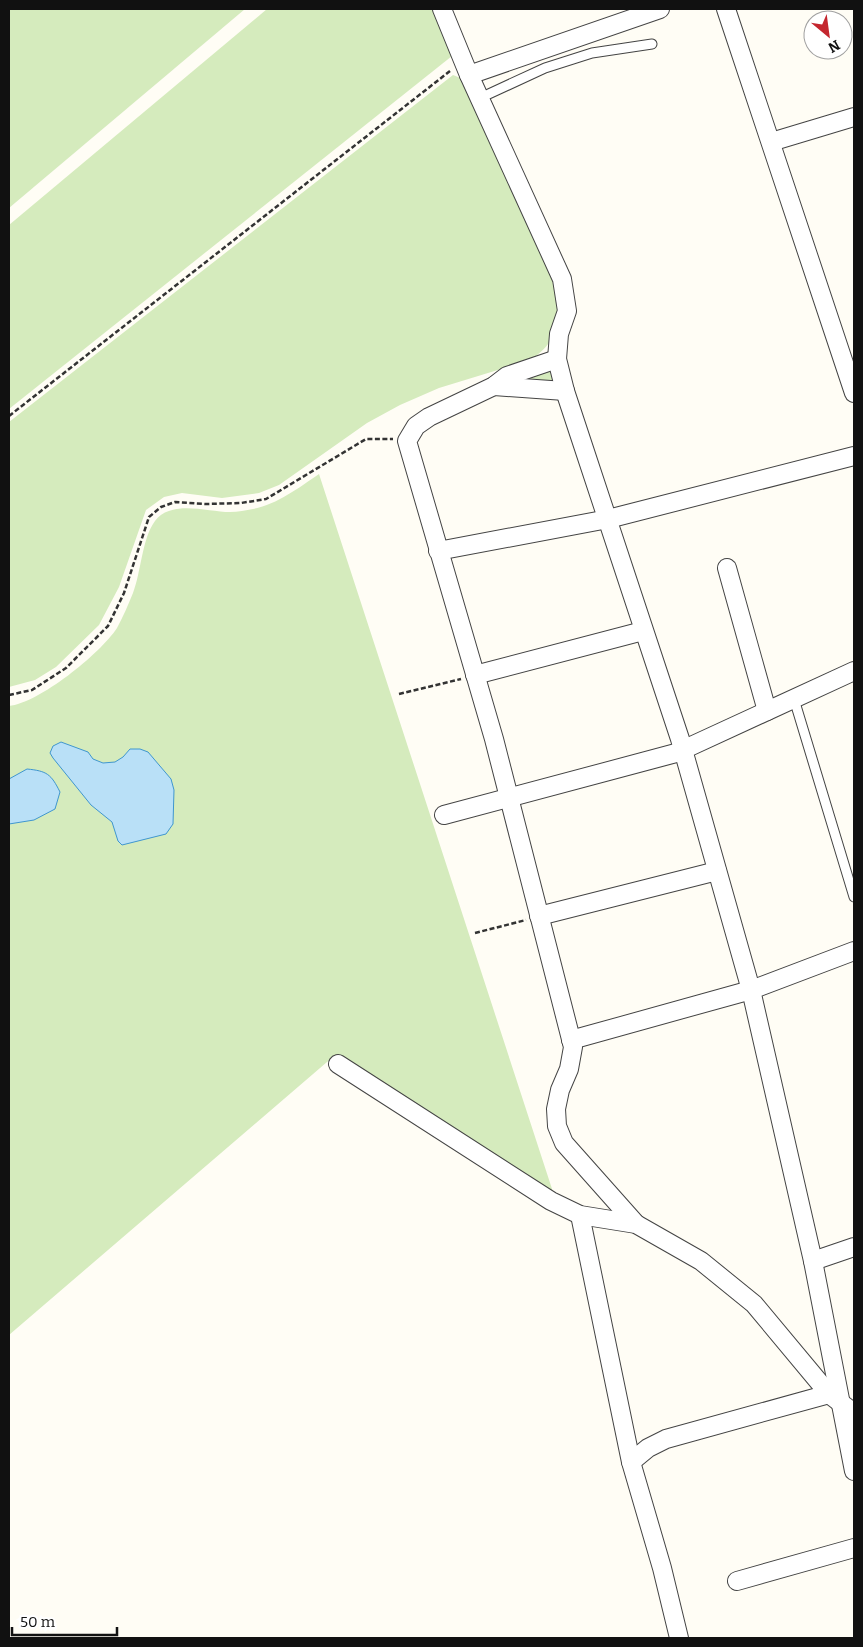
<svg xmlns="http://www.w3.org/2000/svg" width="863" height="1647" font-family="Bitter,serif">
	<rect width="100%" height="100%" fill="#fffdf5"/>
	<g fill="#d5ebbd">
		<polygon points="9,9 245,9 9,208"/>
		<polygon points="267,9 436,9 452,56 9,409 9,225"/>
		<path d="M453,75l10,4 92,200c4,34 8,61 -25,81l-91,28 -39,17 -33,18 -88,62 -20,8 -37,5 -40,-5 -18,4 -18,13 -27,77 -20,38 -43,42 -21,13 -26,7v-265z"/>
		<polygon points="552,368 554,381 518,386 518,383"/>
		<path d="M319,474l234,718 -219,-136 -325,279v-629c30,-3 91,-52 108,-78 6,-11 11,-23 16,-35 8,-20 9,-55 22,-72 16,-22 53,-9 75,-9 8,0 16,-2 23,-3 23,-4 47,-22 66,-35z"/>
	</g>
	<g fill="#b9e0f7" stroke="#3f96cf">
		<polygon points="61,742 88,752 93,759 103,763 115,762 123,757 130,749 140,749 148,752 171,779 174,790 173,824 166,834 122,845 118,841 112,822 91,805 53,758 50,753 53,746"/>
		<path d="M27,769c20,2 24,5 33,23l-5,17 -21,11 -25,4v-45z"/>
	</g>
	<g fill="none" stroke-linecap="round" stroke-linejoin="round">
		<defs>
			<g id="service">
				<polyline points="480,98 545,68 592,53 652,44"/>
				<polyline points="794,699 854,897"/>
			</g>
			<g id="minor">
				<polyline points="442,9 469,75 562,279 567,311 559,334 557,359 565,391 680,739 751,990 813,1261 854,1471"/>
				<polyline points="726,9 854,393"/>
				<polyline points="469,75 660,9"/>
				<polyline points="771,142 854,117"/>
				<polyline points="557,359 507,376 494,386 429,417 416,426 407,441 494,739 573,1047 569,1069 560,1090 556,1109 557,1126 564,1143 636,1224"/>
				<polyline points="494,386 565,391"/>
				<polyline points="438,551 608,519 854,456"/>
				<polyline points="727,568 767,711"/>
				<polyline points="475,675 643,631"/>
				<polyline points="444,815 676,753 854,671"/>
				<polyline points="539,916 717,871"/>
				<polyline points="571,1040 751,990 854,951"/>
				<polyline points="338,1064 551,1201 580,1215 636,1224 701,1261 754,1304 829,1394 854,1413"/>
				<polyline points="580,1215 631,1462 662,1568 679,1638"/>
				<polyline points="813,1261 854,1247"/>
				<polyline points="631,1462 648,1448 666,1439 829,1394"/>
				<polyline points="737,1581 854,1548"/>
			</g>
		</defs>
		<use href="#service" stroke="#444" stroke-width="11"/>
		<use href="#minor" stroke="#444" stroke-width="20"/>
		<g stroke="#333" stroke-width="2.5" stroke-dasharray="5 2.5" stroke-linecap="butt">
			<polyline points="9,416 450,71"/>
			<polyline points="399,694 461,679"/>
			<polyline points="9,695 32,690 66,668 108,626 124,593 149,517 161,507 175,502 206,504 241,503 266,499 366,439 393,439"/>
			<polyline points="475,933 526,920"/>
		</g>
		<use href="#service" stroke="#fff" stroke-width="9"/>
		<use href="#minor" stroke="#fff" stroke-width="18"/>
	</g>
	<rect width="863" height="1647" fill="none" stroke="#111111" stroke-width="20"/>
	<g transform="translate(828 35) rotate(151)"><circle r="24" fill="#ffffff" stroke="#a0a0a0"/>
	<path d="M0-4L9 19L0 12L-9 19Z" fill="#c4262e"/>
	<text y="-8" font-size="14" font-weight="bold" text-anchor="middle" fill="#111111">N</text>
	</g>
	<path d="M12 1627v8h105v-8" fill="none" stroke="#111111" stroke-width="2.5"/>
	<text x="20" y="1627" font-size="15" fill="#111111" stroke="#ffffff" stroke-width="4" paint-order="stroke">50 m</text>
</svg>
